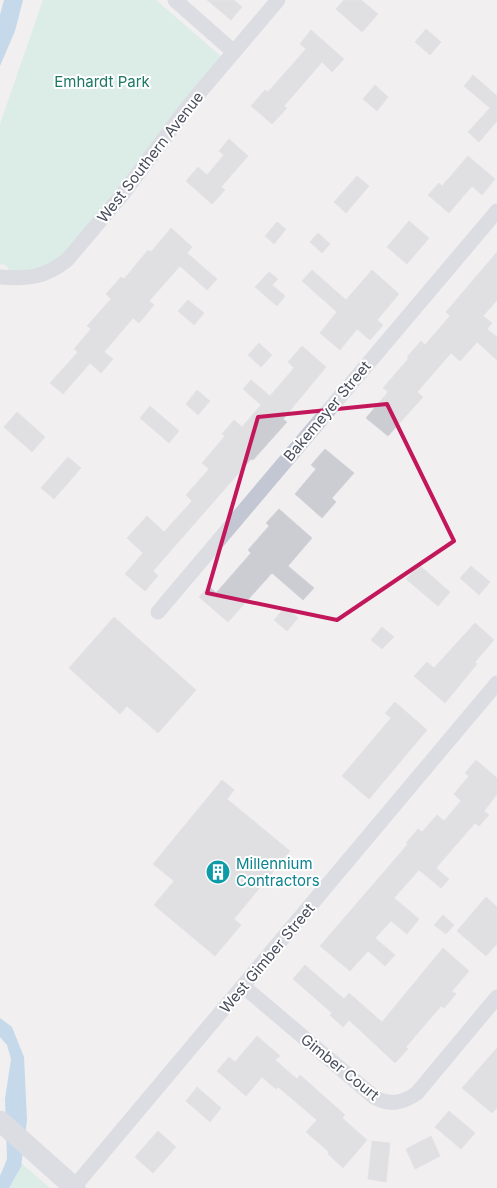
<svg xmlns="http://www.w3.org/2000/svg" width="497" height="1188" font-family="Inter,sans-serif">
	<rect width="100%" height="100%" fill="#f1efef"/>
	<g fill="#c0ecdc">
		<polygon points="43,0 156,0 224,59 107,206 47,272 11,273 6,265 0,264 0,124"/>
		<polygon points="21,1163 50,1188 9,1188 21,1167"/>
	</g>
	<g fill="#90bee6">
		<polygon points="4,0 23,0 15,31 0,66 0,15"/>
		<polygon points="0,1018 12,1027 24,1057 27,1120 21,1167 9,1188 0,1188 0,1176 7,1159 5,1099 11,1059 7,1045 0,1037"/>
	</g>
	<g fill="#cccdd3" stroke="#d3d3da">
		<polygon points="207,0 234,0 242,7 231,20"/>
		<polygon points="344,0 361,0 378,14 362,32 336,9"/>
		<polygon points="426,29 441,42 430,55 415,42"/>
		<polygon points="311,30 344,59 332,72 322,62 284,106 287,108 272,124 251,106 265,90 268,92 306,49 300,44"/>
		<polygon points="473,75 497,96 497,121 479,142 468,132 490,108 464,86"/>
		<polygon points="375,85 388,97 377,111 363,99"/>
		<polygon points="229,139 248,156 221,187 225,190 212,204 186,181 198,167 207,175 224,155 219,151"/>
		<polygon points="468,156 495,179 482,195 472,186 449,213 428,195 439,183 442,186"/>
		<polygon points="357,176 369,186 346,213 334,202"/>
		<polygon points="409,221 429,238 407,264 387,247"/>
		<polygon points="277,222 286,229 274,244 265,236"/>
		<polygon points="171,228 192,247 187,253 217,279 207,290 180,266 149,301 154,305 139,323 133,318 104,352 113,359 101,373 90,363 63,394 50,383 78,352 74,349 91,329 87,326 111,299 106,294 121,277 124,279 148,250 151,252"/>
		<polygon points="318,233 330,244 322,253 310,242"/>
		<polygon points="497,252 497,300 483,316 492,323 487,329 497,337 497,360 477,342 460,361 451,353 417,392 423,397 388,436 366,418 388,392 383,388 409,358 407,357 421,341 425,345 450,316 446,312"/>
		<polygon points="312,270 346,300 372,270 399,294 377,320 383,325 370,340 357,329 340,350 320,333 337,312 302,281"/>
		<polygon points="269,272 278,279 272,285 285,296 277,306 255,287"/>
		<polygon points="188,300 204,313 194,325 178,311"/>
		<polygon points="259,343 272,355 261,367 248,355"/>
		<polygon points="302,346 326,367 283,419 287,422 253,460 251,459 153,571 158,576 145,591 125,574 143,553 127,538 147,516 164,532 192,501 186,495 209,469 202,463 225,436 222,434 234,420 242,427 261,405 243,389 251,380 270,396 294,368 288,362"/>
		<polygon points="197,390 210,401 198,415 186,404"/>
		<polygon points="150,406 179,431 169,443 140,418"/>
		<polygon points="17,412 45,437 32,452 4,427"/>
		<polygon points="325,449 354,473 332,498 336,502 322,518 295,494 316,469 311,465"/>
		<polygon points="68,457 81,468 54,499 41,488"/>
		<polygon points="279,509 312,538 288,566 314,588 303,600 272,573 228,622 199,597 209,586 216,593 251,553 248,550 269,526 266,523"/>
		<polygon points="419,565 450,592 438,606 406,579"/>
		<polygon points="471,566 490,582 479,595 460,578"/>
		<polygon points="285,607 298,618 287,631 274,620"/>
		<polygon points="114,617 196,690 158,733 127,706 120,714 69,668"/>
		<polygon points="475,623 494,640 475,662 477,664 445,703 414,676 427,662 434,668"/>
		<polygon points="382,627 394,637 382,649 371,640"/>
		<polygon points="395,702 427,730 369,799 342,776 391,718 385,713"/>
		<polygon points="476,760 497,778 497,794 484,811 489,815 479,826 475,823 436,868 449,879 441,888 419,870 394,898 419,919 407,934 391,921 375,938 395,955 385,966 368,951 350,971 320,946 408,844 406,843 418,829 422,832 437,815 444,821 461,801 454,794 469,776 465,773"/>
		<polygon points="222,780 234,790 227,799 290,851 234,919 241,925 215,956 154,905 174,881 153,864"/>
		<polygon points="486,897 497,907 497,944 486,956 457,931"/>
		<polygon points="443,915 454,925 446,934 434,925"/>
		<polygon points="443,948 469,971 452,991 456,994 444,1008 441,1006 406,1047 408,1049 395,1063 349,1020 343,1027 330,1015 332,1013 293,979 305,965 344,999 349,993 382,1022"/>
		<polygon points="257,1036 280,1056 275,1060 297,1079 300,1075 345,1115 342,1118 367,1140 343,1168 328,1154 329,1152 306,1132 317,1120 278,1087 276,1089 262,1077 246,1096 217,1071 229,1057 235,1062"/>
		<polygon points="497,1048 497,1108 492,1113 462,1088"/>
		<polygon points="197,1087 221,1108 210,1122 186,1101"/>
		<polygon points="449,1111 475,1133 461,1149 435,1127"/>
		<polygon points="158,1131 176,1147 153,1173 135,1157"/>
		<polygon points="431,1136 440,1156 415,1169 406,1149"/>
		<polygon points="372,1141 390,1143 386,1182 368,1179"/>
	</g>
	<g fill="none" stroke-linecap="round" stroke-linejoin="round">
		<g stroke="#c3c7d3" stroke-width="15">
			<polyline points="175,0 234,52"/>
			<path d="M0,277c28,2 44,1 67,-17l55,-65 67,-90 89,-105"/>
			<polyline points="158,612 497,211"/>
			<path d="M243,986l131,111c16,9 29,6 43,-4l80,-96"/>
			<polyline points="74,1187 497,683"/>
		</g>
		<polyline stroke="#c2c7d6" stroke-width="21" points="0,1121 75,1188"/>
	</g>
	<path d="M0 0H497V1188H0ZM387,404l67,137 -117,79 -130,-27 51,-176z" fill="#f1efef" fill-opacity=".55" fill-rule="evenodd"/>
	<path fill="none" stroke="#c2185b" stroke-width="4" stroke-linejoin="round" d="M387,404l67,137 -117,79 -130,-27 51,-176z"/>
	<defs>
		<symbol id="building-disc" viewBox="-11 -11 22 22"><circle r="9.5" fill="#0f9aa8" stroke="#fff"/><path d="M-4-6H4V6H1V3H-1V6H-4ZM-2.5-4.3h1.7v1.8h-1.7ZM.8-4.3h1.7v1.8H.8ZM-2.5-1h1.7V.8h-1.7ZM.8-1h1.7V.8H.8Z" fill="#fff"/></symbol>
	</defs>
	<g fill-rule="evenodd">
		<use href="#building-disc" x="204" y="858" width="28" height="28"/>
	</g>
	<g text-anchor="middle" dominant-baseline="central" stroke-width="4" stroke-linejoin="round" paint-order="stroke">
		<g font-size="15" fill="#1d7862" stroke="#fff">
			<text x="102" y="81">Emhardt Park</text>
		</g>
		<g font-size="15" fill="#484d5b" stroke="#fff">
			<text transform="translate(150 157) rotate(-52)">West Southern Avenue</text>
			<text transform="translate(327 411) rotate(-50)">Bakemeyer Street</text>
			<text transform="translate(267 958) rotate(-50)">West Gimber Street</text>
			<text transform="translate(340 1067) rotate(39)">Gimber Court</text>
		</g>
		<g font-size="15" fill="#0d838f" stroke="#fff" text-anchor="start">
			<text x="236" y="863">Millennium<tspan x="236" dy="17">Contractors</tspan></text>
		</g>
	</g>
</svg>
